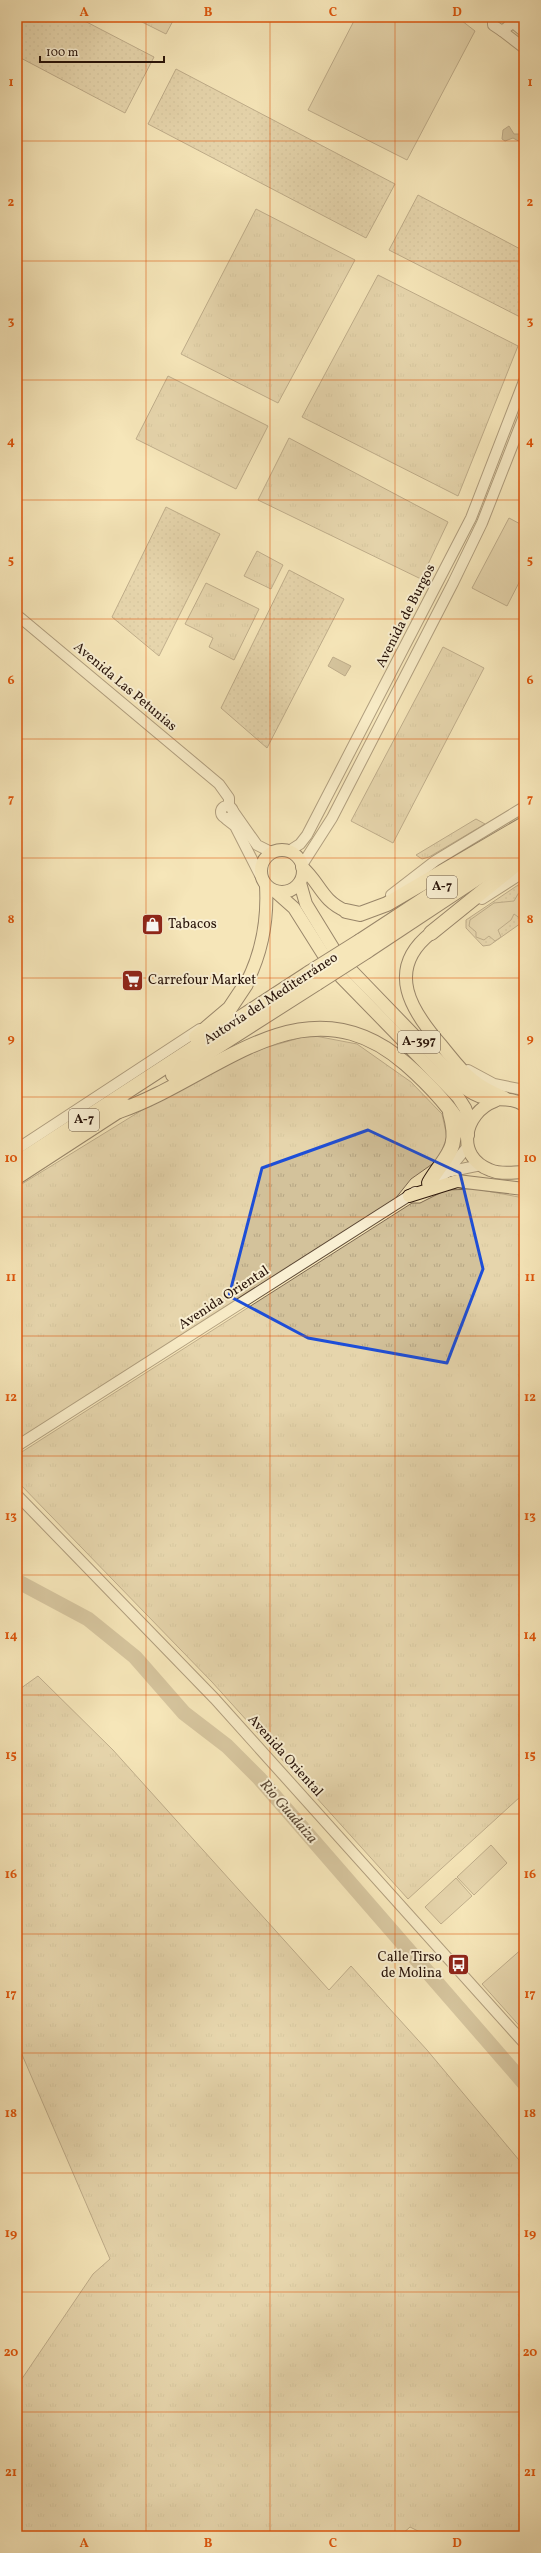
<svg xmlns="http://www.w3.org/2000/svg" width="541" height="2553" font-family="Vollkorn,serif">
	<defs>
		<pattern id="grass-tufts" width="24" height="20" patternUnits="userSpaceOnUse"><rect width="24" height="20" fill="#d3c29b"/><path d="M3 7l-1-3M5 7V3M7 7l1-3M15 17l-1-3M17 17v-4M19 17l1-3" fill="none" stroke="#b5a684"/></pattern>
		<pattern id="park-dots" width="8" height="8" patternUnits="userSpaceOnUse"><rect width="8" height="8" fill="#d3c29b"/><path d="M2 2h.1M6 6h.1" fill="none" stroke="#b5a684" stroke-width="1.8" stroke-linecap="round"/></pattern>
	</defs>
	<rect width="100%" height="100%" fill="#f6e6b9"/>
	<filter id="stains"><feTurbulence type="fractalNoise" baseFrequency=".005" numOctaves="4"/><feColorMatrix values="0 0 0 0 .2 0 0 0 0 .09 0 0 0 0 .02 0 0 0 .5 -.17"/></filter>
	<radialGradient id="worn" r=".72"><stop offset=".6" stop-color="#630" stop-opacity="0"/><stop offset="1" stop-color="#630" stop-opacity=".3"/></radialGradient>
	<g fill="url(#grass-tufts)" stroke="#7e6a52">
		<polygon points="132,17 175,17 166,34"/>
		<polygon points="256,209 355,260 278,403 181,354"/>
		<polygon points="378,275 518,346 458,496 302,417"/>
		<polygon points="168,376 268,426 236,489 136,439"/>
		<polygon points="289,438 448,522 421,579 258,500"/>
		<polygon points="257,551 283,565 271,589 244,576"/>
		<polygon points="206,583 259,609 234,660 209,647 213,638 185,624"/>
		<polygon points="443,647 484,668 393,843 351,821"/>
		<polygon points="476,819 485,824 429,857 422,859 416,855"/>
		<polygon points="310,1035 357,1044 411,1082 442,1114 447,1137 438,1160 411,1179 395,1199 17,1441 17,1187 147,1107 254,1051"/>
		<polygon points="476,1189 524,1198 524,1801 520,1797 408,1899 212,1682 17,1481 17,1455 412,1203 420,1203 446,1190"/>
		<polygon points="38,1676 113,1750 329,1990 351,1966 427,2050 524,2166 524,2536 428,2536 410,2527 400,2536 17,2536 17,2386 93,2274 110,2259 17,2043 17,1691"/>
	</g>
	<g fill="url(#park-dots)" stroke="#7e6a52">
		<polygon points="17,17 77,17 154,57 125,113 17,56"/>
		<polygon points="176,69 395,184 366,238 148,124"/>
		<polygon points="418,195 524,251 524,319 389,250"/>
		<polygon points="166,507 220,534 159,656 112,617"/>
		<polygon points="289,570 344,599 267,748 221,708"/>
		<polygon points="524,881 524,921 490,945 483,946 466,928 466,920"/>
	</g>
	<g fill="#d3c29b" stroke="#7e6a52">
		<polygon points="356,17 457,17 475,31 407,160 308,110"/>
		<polygon points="509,518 524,526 524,573 507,606 472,588"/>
		<polygon points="524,891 524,921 514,914 511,920 498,930 501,937 495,941 489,936 484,940 476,937 476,932 469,926 470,920 494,903 514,901 518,894"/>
		<polygon points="491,1845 507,1863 474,1895 457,1877"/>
		<polygon points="456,1878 472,1896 441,1924 425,1907"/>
		<polygon points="524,1947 524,2031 482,1984"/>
	</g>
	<g fill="#b09e7d" stroke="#7a664f">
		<polygon points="509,126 514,134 524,134 524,144 513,138 505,141 502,139 503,130"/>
		<polygon points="333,657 351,666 345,676 328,666"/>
	</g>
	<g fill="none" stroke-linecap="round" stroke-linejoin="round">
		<polyline stroke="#b09e7d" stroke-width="15" points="17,1581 88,1619 135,1657 184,1713 227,1746 259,1778 524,2083"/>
		<defs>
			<g id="minor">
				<polyline points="493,17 493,25 502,31 510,25 509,17"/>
				<polyline points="511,21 524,32"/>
				<polyline points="502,31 524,48"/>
				<polyline points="17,615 219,784 229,798 229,807"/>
				<circle cx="227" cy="812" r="6"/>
				<polyline points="233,811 257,845 271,852"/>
				<polyline points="226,819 235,826 261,877"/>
				<polyline points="289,851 300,844 307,835 471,518 524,381"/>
				<polyline points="302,865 332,818 453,583 482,523 524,416"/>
				<polyline points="391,895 435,861 524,807"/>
				<polyline points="482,899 524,872"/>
				<polyline points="468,1070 494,1084 524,1090"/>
				<polyline points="17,1149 200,1029"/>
				<polyline points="447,1172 481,1165"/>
				<polyline points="432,1182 446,1173 468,1146"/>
				<polyline points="17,1446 415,1192"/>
				<polyline points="17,1495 215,1699 524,2043"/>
			</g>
			<g id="major">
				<circle cx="282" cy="871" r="21"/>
				<path d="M302,867c19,17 19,33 44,44"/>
				<polyline points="300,883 306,904 333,948"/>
				<polyline points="276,892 294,908 323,954"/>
				<path d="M431,933c-47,37 -19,79 11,113 10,12 19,25 31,34 9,8 21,13 32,18"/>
				<path d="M351,970l114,118c24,19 40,5 59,17"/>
				<polyline points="341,977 458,1097 465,1108 470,1121"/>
				<path d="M246,984c16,-31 22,-63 20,-98"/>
				<path d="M495,1101c-32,12 -40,56 -5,69 11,5 23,2 34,2"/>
				<polyline points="409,1196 457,1181 524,1189"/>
			</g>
			<g id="highway">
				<polyline points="346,911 360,914 387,904 524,824"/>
				<polyline points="431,933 524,858"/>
				<polyline points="360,941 519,837"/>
				<polyline points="367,951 524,847"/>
				<polyline points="196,1037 230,1008 246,984"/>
				<polyline points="173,1075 317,983"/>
				<path d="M119,1111c97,-33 185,-136 287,-47 24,21 45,43 61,71"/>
				<polyline points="17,1163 309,973"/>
				<polyline points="17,1177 126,1106"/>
				<path d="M429,1183c16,-28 32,-32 21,-70"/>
			</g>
		</defs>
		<use href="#minor" stroke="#5c4835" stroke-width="12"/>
		<use href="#major" stroke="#281309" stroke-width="14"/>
		<use href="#highway" stroke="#281309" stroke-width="16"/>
		<use href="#minor" stroke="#f9efd2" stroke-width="10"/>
		<use href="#major" stroke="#f6e6b9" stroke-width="12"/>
		<use href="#highway" stroke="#f6e6b9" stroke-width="14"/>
		<defs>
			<g id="highway-bridge">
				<polyline points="309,973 360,941"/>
				<polyline points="317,983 367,951"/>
			</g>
		</defs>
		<use href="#highway-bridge" stroke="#281309" stroke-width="16" stroke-linecap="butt"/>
		<use href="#highway-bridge" stroke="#f6e6b9" stroke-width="14"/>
	</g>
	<path d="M0 0H541V2553H0ZM368,1130l92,43 23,96 -36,94 -139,-25 -79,-42 33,-128z" fill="#f6e6b9" fill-opacity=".55" fill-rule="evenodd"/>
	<path fill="none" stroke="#1d4ed8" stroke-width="3" stroke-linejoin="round" d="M368,1130l92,43 23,96 -36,94 -139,-25 -79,-42 33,-128z"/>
	<path fill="none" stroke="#de560c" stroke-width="1" stroke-opacity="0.55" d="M146,17v2519M270,17v2519M395,17v2519M17,141h507M17,261h507M17,380h507M17,500h507M17,619h507M17,739h507M17,858h507M17,978h507M17,1097h507M17,1217h507M17,1336h507M17,1456h507M17,1575h507M17,1695h507M17,1814h507M17,1934h507M17,2053h507M17,2173h507M17,2292h507M17,2412h507"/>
	<defs>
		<symbol id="shop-square" viewBox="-11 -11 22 22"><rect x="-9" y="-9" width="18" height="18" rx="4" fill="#8f2418" stroke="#f9efd2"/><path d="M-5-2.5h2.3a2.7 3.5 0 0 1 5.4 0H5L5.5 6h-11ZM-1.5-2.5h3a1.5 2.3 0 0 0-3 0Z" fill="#fff"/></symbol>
		<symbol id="supermarket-square" viewBox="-11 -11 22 22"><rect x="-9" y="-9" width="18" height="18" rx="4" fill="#8f2418" stroke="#f9efd2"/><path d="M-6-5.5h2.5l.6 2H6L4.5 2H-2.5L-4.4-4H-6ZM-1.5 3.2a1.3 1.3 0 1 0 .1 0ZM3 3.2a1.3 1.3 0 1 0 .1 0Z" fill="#fff"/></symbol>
		<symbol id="bus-square" viewBox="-11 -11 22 22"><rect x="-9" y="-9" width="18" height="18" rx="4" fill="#8f2418" stroke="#f9efd2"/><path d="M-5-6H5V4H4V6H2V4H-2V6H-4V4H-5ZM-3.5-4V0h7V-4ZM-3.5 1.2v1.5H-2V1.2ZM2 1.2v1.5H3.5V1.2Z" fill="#fff"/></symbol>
	</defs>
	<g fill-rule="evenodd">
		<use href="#shop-square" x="140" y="912" width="25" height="25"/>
		<use href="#supermarket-square" x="120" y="968" width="25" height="25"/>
		<use href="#bus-square" x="446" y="1952" width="25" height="25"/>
	</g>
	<g text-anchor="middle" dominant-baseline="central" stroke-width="4" stroke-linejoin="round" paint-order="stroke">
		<g fill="#f9efd2" stroke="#675545" stroke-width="1">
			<rect x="427" y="876" width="30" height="22" rx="3"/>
			<rect x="398" y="1031" width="42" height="22" rx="3"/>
			<rect x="69" y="1109" width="30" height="22" rx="3"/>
		</g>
		<g font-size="13" font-weight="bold" fill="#281309">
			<text x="442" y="887">A-7</text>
			<text x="419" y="1042">A-397</text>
			<text x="84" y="1120">A-7</text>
		</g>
		<g font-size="14" fill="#281309" stroke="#f9efd2">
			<text transform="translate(406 616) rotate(-63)">Avenida de Burgos</text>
			<text transform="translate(125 687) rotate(40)">Avenida Las Petunias</text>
			<text transform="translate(271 999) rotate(-33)">Autovía del Mediterráneo</text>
			<text transform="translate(224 1298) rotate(-33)">Avenida Oriental</text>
			<text transform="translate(285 1756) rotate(48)">Avenida Oriental</text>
		</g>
		<g font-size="14" fill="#281309" stroke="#f9efd2" text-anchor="start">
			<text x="168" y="924">Tabacos</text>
			<text x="148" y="980">Carrefour Market</text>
			<text x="442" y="1957" text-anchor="end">Calle Tirso<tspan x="442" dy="16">de Molina</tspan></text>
		</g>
		<g font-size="15" font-style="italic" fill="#5e4b37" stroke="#f9efd2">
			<text transform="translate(288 1812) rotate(49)">Rio Guadaiza</text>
		</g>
	</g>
	<rect width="541" height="2553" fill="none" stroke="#f6e6b9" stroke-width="44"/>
	<path d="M40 56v6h124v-6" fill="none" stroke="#281309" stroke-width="2"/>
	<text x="46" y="56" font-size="12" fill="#281309" stroke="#f9efd2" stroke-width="3" paint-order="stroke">100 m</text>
	<rect x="22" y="22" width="497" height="2509" fill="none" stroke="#de560c" stroke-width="1.5"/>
	<g font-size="13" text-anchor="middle" font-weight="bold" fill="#de560c">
		<text x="84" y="16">A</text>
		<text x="208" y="16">B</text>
		<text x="333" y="16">C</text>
		<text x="457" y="16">D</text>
		<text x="11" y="86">1</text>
		<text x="530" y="86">1</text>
		<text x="11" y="206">2</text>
		<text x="530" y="206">2</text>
		<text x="11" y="325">3</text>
		<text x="530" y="325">3</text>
		<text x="11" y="445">4</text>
		<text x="530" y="445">4</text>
		<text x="11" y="564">5</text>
		<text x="530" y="564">5</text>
		<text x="11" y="684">6</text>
		<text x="530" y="684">6</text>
		<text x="11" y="803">7</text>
		<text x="530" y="803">7</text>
		<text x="11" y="923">8</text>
		<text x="530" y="923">8</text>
		<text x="11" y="1042">9</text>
		<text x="530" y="1042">9</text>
		<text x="11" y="1162">10</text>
		<text x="530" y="1162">10</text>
		<text x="11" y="1281">11</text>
		<text x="530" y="1281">11</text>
		<text x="11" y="1401">12</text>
		<text x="530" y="1401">12</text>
		<text x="11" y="1520">13</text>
		<text x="530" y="1520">13</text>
		<text x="11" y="1639">14</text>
		<text x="530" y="1639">14</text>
		<text x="11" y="1759">15</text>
		<text x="530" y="1759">15</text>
		<text x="11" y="1878">16</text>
		<text x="530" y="1878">16</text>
		<text x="11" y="1998">17</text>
		<text x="530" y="1998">17</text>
		<text x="11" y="2117">18</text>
		<text x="530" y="2117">18</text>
		<text x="11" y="2237">19</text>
		<text x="530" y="2237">19</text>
		<text x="11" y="2356">20</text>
		<text x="530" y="2356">20</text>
		<text x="11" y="2476">21</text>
		<text x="530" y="2476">21</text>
		<text x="84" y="2547">A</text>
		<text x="208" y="2547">B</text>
		<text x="333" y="2547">C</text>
		<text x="457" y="2547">D</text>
	</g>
	<rect width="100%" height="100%" filter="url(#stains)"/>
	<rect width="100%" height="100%" fill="url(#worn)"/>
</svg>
